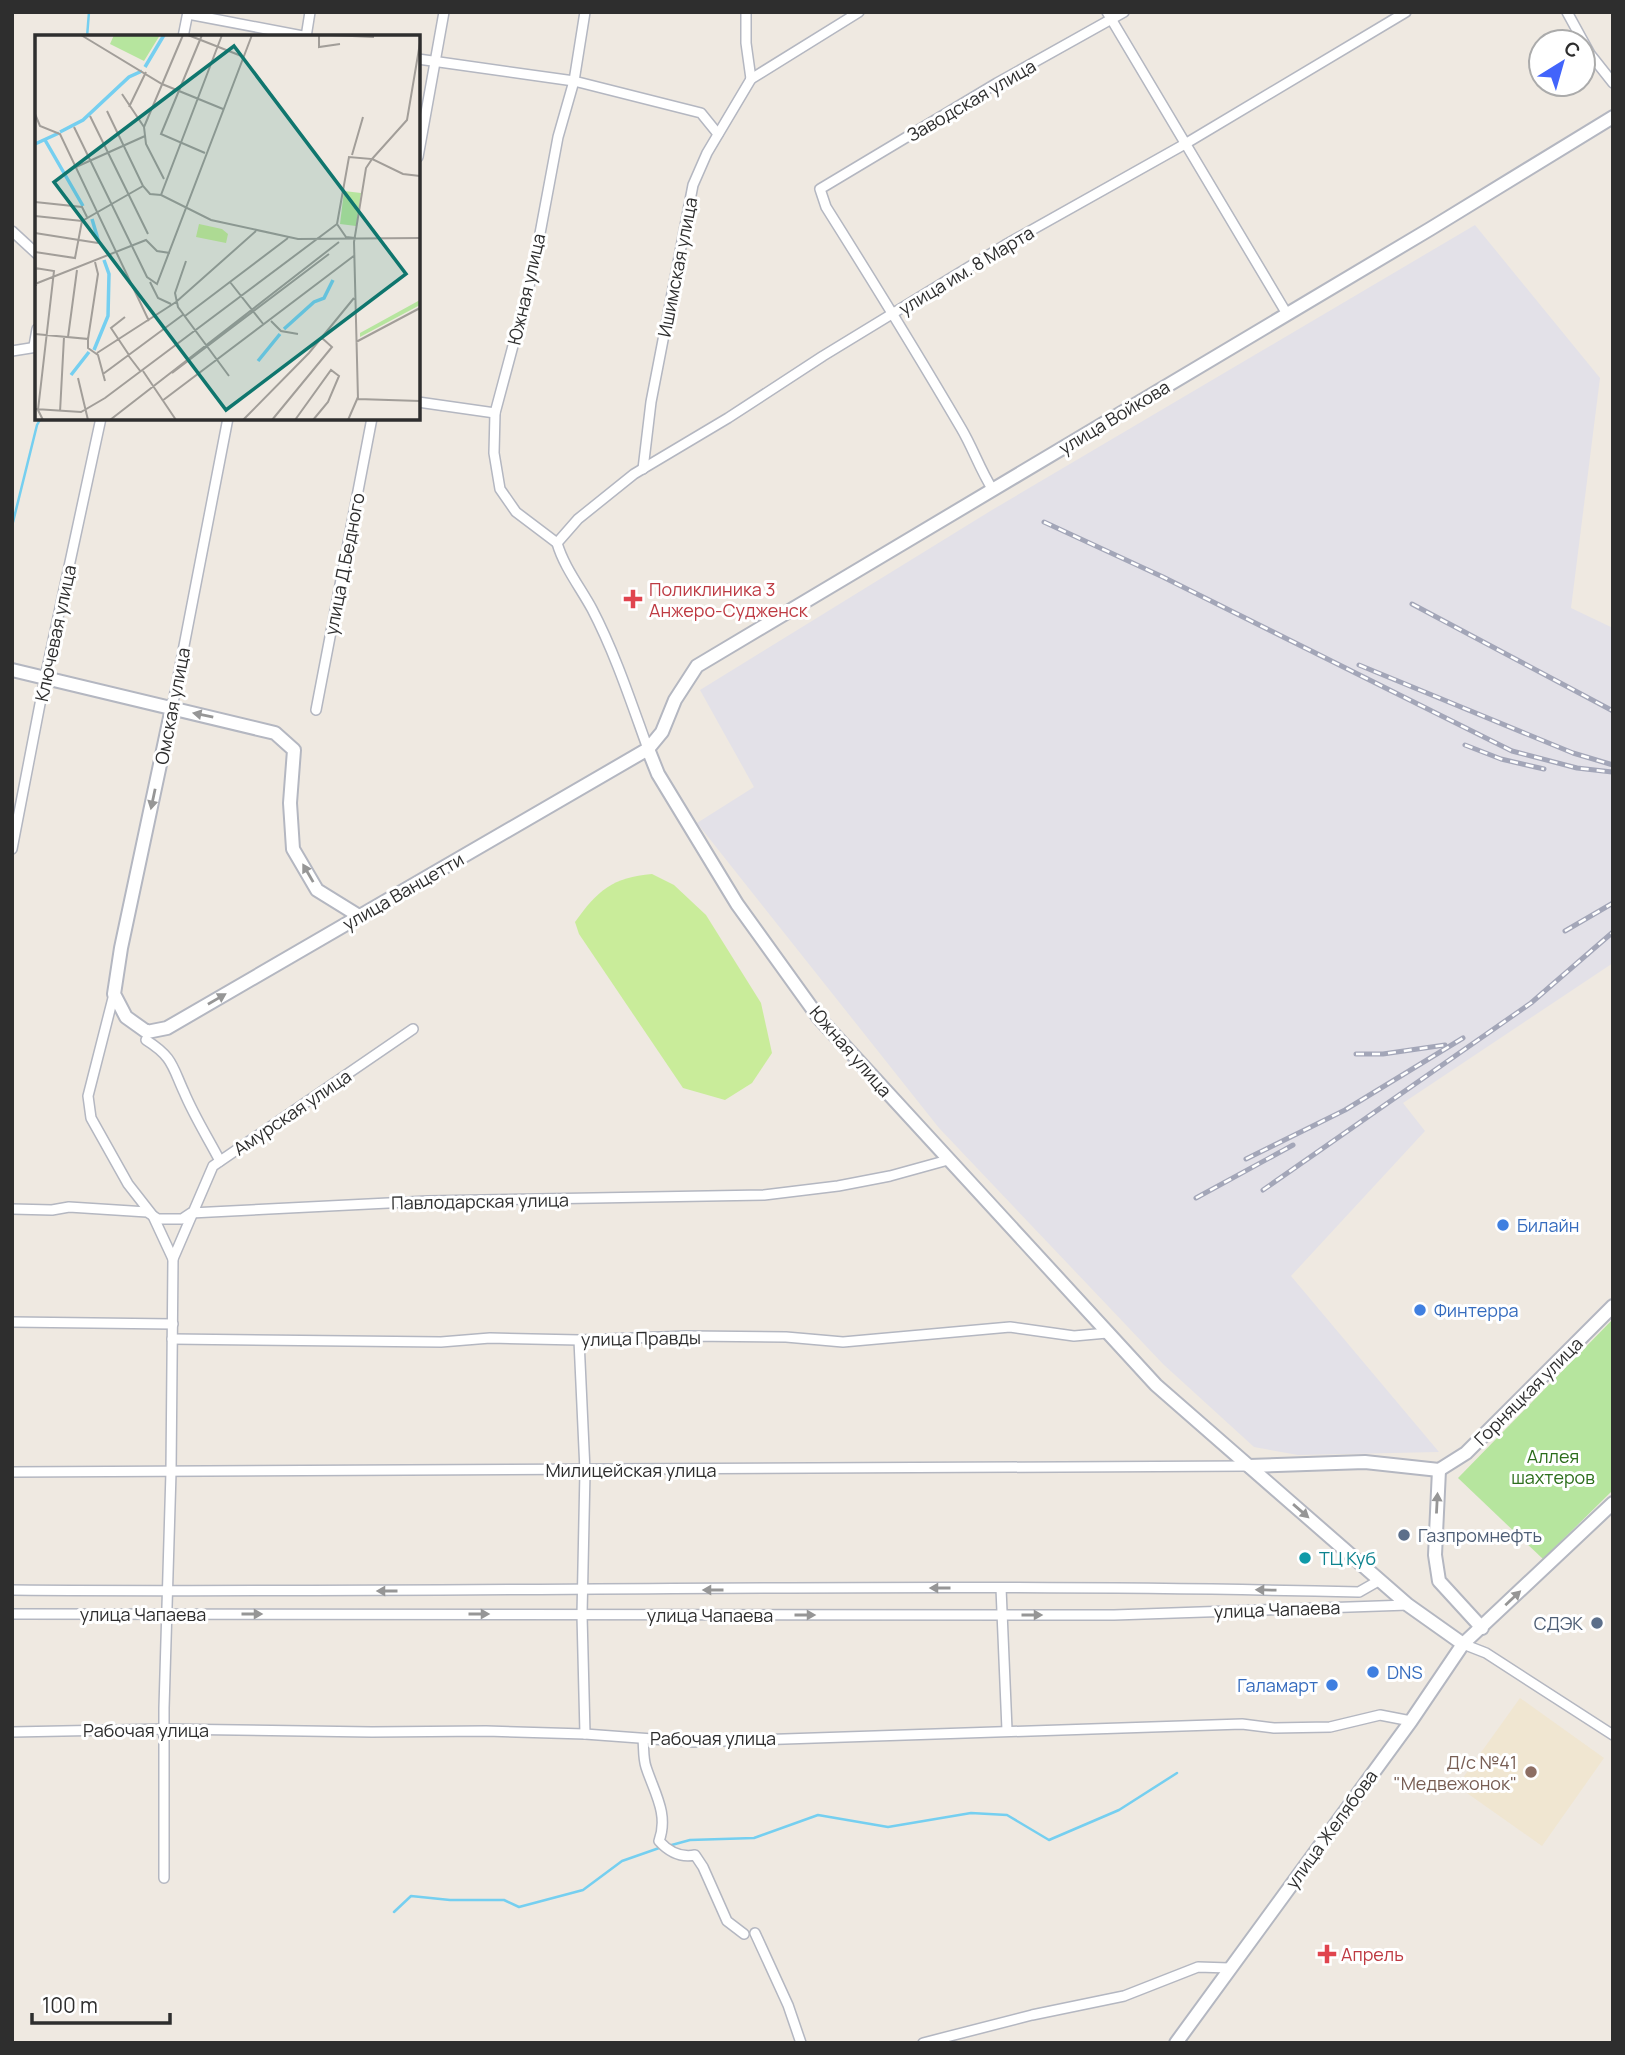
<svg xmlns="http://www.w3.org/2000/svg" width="1625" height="2055" font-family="Manrope,sans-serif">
	<rect width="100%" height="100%" fill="#efe9e1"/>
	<polygon fill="#e3e1e8" points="1475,225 1600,378 1571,608 1613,628 1613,963 1403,1103 1425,1131 1291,1276 1439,1452 1298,1455 1254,1447 1163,1364 939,1128 697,823 754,787 700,690 992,510"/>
	<polygon fill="#f0e6d1" points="1520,1698 1604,1758 1542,1846 1457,1786"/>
	<polygon fill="#b6e59e" points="1613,1319 1613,1490 1543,1559 1458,1478"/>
	<path fill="#c9ec9a" d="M652,874l22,11 32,30 55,88 11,50 -20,30 -27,17 -42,-12 -104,-154 -4,-12c22,-31 38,-45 77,-48z"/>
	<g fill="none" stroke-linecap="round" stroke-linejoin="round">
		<g stroke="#75cff0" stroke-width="2.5">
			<polyline points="87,37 89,12"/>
			<polyline points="12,526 37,425 41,418"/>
			<polyline points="668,1846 690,1840 754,1838 818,1815 888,1827 971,1813 1007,1815 1049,1840 1119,1810 1177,1773"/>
			<polyline points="394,1912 411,1896 450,1900 504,1900 519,1907 583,1890 622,1861 662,1847"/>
		</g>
		<defs>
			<g id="street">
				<polyline points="746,12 746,43 751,79"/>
				<polyline points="1107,12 1287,314"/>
				<polyline points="1567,12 1590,54 1613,83"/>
				<polyline points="188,14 308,37"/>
				<polyline points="183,37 188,12"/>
				<polyline points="306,37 310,12"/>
				<polyline points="418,59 574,81 701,113 718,134"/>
				<polyline points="751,79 859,12"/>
				<polyline points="418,157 444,12"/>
				<polyline points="12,231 37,254"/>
				<polyline points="34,346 37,329"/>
				<polyline points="12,351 37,347"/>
				<polyline points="418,402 495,413"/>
				<polyline points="643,469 651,402 693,185 707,153 751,79"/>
				<path d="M993,490c-13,-20 -20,-42 -32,-62 -44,-75 -89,-148 -135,-221l-6,-18 177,-106 127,-71"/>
				<polyline points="557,543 516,512 500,489 494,453 495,413 533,271 558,137 574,81 585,12"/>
				<polyline points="172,708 228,418"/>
				<polyline points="316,710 372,418"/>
				<path d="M648,749c-17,-47 -33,-96 -56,-140 -12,-22 -28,-42 -35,-66l21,-24 56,-45 94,-56 95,-62 182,-111 180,-101 221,-132"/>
				<polyline points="12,849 45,678 101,418"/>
				<polyline points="114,994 88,1096 91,1118 128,1184 153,1216 173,1259"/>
				<path d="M146,1040c27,17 26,26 38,52 10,24 24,46 36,69"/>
				<polyline points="12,1209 52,1210 69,1207 147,1212 158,1219 182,1219 191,1213 428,1201 764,1195 838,1186 890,1176 948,1160"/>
				<polyline points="12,1322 173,1324"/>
				<polyline points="172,1339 441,1342 490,1338 579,1340 687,1336 786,1337 843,1342 1010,1327 1074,1336 1107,1333"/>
				<polyline points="579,1340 585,1471 582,1615 585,1734"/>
				<polyline points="12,1472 1249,1466"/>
				<polyline points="1001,1588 1007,1730"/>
				<path d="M12,1590c449,4 898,-9 1347,2l21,-12"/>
				<polyline points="12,1614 1114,1615 1408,1605"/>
				<polyline points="1463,1644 1486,1653 1613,1735"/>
				<polyline points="12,1732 164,1729 372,1732 486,1731 585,1734 693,1742 1242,1724 1274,1728 1330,1727 1380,1715 1411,1721"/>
				<path d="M643,1739c1,9 0,19 3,28 8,25 23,47 13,74 10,11 21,17 36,14l8,12 24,54 17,13"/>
				<polyline points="164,1878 164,1708 171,1472 173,1259 213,1166 413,1029"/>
				<polyline points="755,1933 788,2005 801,2043"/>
				<polyline points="923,2043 1032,2015 1124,1996 1198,1967 1229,1968"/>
			</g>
			<g id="secondary">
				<polyline points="12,670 275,733 294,750 290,803 293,849 317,890 359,916"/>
				<polyline points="172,708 121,948 114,994 126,1017 147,1032 167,1028 648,749 662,732 675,700 697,666 1430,229 1613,117"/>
				<polyline points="648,749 658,774 737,904 819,1018 1156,1385 1408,1605 1463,1644"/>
				<polyline points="1249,1466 1365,1462 1439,1470"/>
				<polyline points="1439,1470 1466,1453 1613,1306"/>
				<polyline points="1439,1470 1435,1555 1439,1581 1482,1628"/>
				<polyline points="1176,2043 1411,1721 1463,1644 1613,1503"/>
			</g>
		</defs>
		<use href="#street" stroke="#b4b7c1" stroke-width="12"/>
		<use href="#secondary" stroke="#b4b7c1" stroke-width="16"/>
		<use href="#street" stroke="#fff" stroke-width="9"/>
		<use href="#secondary" stroke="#fff" stroke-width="12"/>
		<defs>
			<g id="rail">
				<polyline points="1044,522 1163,577 1512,751 1577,768 1612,772"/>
				<polyline points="1412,604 1613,711"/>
				<polyline points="1359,665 1573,753 1613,765"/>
				<polyline points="1465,745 1501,759 1544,769"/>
				<polyline points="1565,931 1613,903"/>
				<polyline points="1356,1054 1383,1054 1445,1045"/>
				<polyline points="1246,1159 1345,1110 1463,1038"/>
				<polyline points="1263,1190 1531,1003 1613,932"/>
				<polyline points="1196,1198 1293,1145"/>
			</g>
		</defs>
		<use href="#rail" stroke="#a3a6b8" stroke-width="5"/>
		<use href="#rail" stroke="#fff" stroke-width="2.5" stroke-dasharray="8" stroke-linecap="butt"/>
	</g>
	<defs><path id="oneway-solid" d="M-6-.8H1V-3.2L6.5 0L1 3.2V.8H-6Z" transform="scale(1.75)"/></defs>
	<g fill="#969696">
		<use href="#oneway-solid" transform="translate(203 715) rotate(-168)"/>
		<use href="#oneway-solid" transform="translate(153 799) rotate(102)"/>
		<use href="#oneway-solid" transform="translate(308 873) rotate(-120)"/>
		<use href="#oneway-solid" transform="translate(217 999) rotate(-30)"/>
		<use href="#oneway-solid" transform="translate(1437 1503) rotate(-87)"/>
		<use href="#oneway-solid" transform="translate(1301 1511) rotate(41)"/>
		<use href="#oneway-solid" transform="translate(940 1588) rotate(180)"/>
		<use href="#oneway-solid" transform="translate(713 1590) rotate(180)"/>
		<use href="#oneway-solid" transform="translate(1266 1590) rotate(-179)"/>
		<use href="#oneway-solid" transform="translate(387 1591) rotate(180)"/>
		<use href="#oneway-solid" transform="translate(1513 1598) rotate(-43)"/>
		<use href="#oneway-solid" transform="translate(252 1614)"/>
		<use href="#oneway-solid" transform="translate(479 1614)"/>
		<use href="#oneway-solid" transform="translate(805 1615)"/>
		<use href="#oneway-solid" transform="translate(1032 1615)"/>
	</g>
	<g fill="#e0444e" stroke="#fff" stroke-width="2.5">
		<path d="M629.5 588.5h7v7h7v7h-7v7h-7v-7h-7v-7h7z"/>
		<path d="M1323.5 1943.5h7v7h7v7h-7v7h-7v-7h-7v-7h7z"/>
	</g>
	<g fill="#3f7fe0" stroke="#fff" stroke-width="2.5">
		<circle cx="1503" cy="1225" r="7"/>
		<circle cx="1420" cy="1310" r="7"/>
		<circle cx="1373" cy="1672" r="7"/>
		<circle cx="1332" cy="1685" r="7"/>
	</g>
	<g fill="#5c6f8a" stroke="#fff" stroke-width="2.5">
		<circle cx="1404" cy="1535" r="7"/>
		<circle cx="1597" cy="1623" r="7"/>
	</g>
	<circle fill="#0f9aa8" stroke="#fff" stroke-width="2.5" cx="1305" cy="1558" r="7"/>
	<circle fill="#8d6e63" stroke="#fff" stroke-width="2.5" cx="1531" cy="1772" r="7"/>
	<g text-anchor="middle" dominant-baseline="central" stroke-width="6" stroke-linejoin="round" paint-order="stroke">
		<g font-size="18" fill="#2e2e2e" stroke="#fff">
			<text transform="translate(971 100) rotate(-30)">Заводская улица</text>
			<text transform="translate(677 267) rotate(-79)">Ишимская улица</text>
			<text transform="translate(966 270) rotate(-31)">улица им. 8 Марта</text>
			<text transform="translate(526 289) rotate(-77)">Южная улица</text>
			<text transform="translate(1114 417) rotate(-31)">улица Войкова</text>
			<text transform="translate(344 564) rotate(-79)">улица Д.Бедного</text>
			<text transform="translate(55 633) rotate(-78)">Ключевая улица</text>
			<text transform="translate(172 706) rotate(-79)">Омская улица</text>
			<text transform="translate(403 891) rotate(-30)">улица Ванцетти</text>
			<text transform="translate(851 1051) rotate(49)">Южная улица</text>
			<text transform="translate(292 1112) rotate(-34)">Амурская улица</text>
			<text transform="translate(480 1201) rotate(-1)">Павлодарская улица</text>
			<text transform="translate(641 1338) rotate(-1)">улица Правды</text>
			<text transform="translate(1528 1391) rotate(-45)">Горняцкая улица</text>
			<text x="631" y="1470">Милицейская улица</text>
			<text transform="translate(1277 1609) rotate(-2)">улица Чапаева</text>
			<text x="143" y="1614">улица Чапаева</text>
			<text x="710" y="1615">улица Чапаева</text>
			<text x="146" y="1730">Рабочая улица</text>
			<text x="713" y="1738">Рабочая улица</text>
			<text transform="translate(1331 1829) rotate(-54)">улица Желябова</text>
		</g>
		<g font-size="18" fill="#be3a42" stroke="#fff" text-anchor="start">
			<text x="649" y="589">Поликлиника 3<tspan x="649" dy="21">Анжеро-Судженск</tspan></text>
			<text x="1341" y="1954">Апрель</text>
		</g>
		<g font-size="18" fill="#366cbe" stroke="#fff" text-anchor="start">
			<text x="1517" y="1225">Билайн</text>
			<text x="1434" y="1310">Финтерра</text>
			<text x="1387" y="1672">DNS</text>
			<text x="1318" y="1685" text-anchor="end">Галамарт</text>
		</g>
		<g font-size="18" fill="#2c6e1b" stroke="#fff">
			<text x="1553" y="1456">Аллея<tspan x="1553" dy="21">шахтеров</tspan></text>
		</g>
		<g font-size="18" fill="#4e5e75" stroke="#fff" text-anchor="start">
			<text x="1418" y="1535">Газпромнефть</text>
			<text x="1583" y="1623" text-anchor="end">СДЭК</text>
		</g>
		<g font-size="18" fill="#0d838f" stroke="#fff" text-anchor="start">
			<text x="1319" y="1558">ТЦ Куб</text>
		</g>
		<g font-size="18" fill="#785e54" stroke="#fff" text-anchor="end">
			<text x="1517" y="1762">Д/с №41<tspan x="1517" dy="21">"Медвежонок"</tspan></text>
		</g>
	</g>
	<g transform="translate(35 35)">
		<rect width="385" height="385" fill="#efe9e1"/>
		<path d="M79,0h46l-16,26 -34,-17zM309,156l17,2 -5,33 -16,-2zM385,265v5l-60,32v-4z" fill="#b6e59e"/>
		<path d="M164,189l23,5 6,5 -2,9 -30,-6z" fill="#c9ec9a"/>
		<path fill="none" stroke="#75cff0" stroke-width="3.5" d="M110,32l19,-32M25,97l23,-12 46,-43 13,-6M10,105l38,66M0,109l24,-11M57,184l7,24M249,294l30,-27 10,-4 9,-18M59,315l14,-34 1,-42 -5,-14M223,326l22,-27M36,340l18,-23"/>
		<path fill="none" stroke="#a29e99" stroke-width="2" d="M46,0l81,49 61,25M153,0l56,22M167,0l-41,99 44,19M187,0l-61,160 50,25 87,19 122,-1M284,0v12l21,-3M295,0l44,2M385,8l-13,77 -35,39 31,15 17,2M87,59l22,33M94,72l17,-35M72,76l36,75 7,8 11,1M0,79l5,12 20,8 89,187M55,81l58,118M39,92l73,150 10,7 95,-249M317,120l11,-38M41,132l69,-31M129,144l-18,-35 -2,-17 39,-92M0,167l47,5 5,10M0,181l47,5 61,-35M302,189l12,-67 23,2 -6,9 -12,74 4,157 62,2M302,189l9,13 9,1M0,198l63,10M0,204l1,47M0,217l40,6 7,-37M151,226l-11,32 3,14 51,69M0,233l19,3 -16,139 5,10M115,247l8,16 13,6M195,247l34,43M0,249l111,-44 11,11 13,2M150,281l103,-78M90,282l-14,11 18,27M236,286l10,10 17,3M0,299l53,5v9l10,7 7,26M33,302l9,-67M53,304l10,-65 -3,-12M321,307l64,-34M62,318l79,-51 80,-71M93,320l13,17M108,336l33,49M137,338l157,-119M68,339l81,-60M43,343l10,42M127,366l193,-146M0,374l46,3 24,-14 232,-174M25,377l4,-75M75,385l229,-178M208,385l66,-67 45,-55M237,385l60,-73 -10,-9M260,385l36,-50 8,6 -11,26 -15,18M313,385l10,-23"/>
		<path fill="#0f766e" fill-opacity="0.15" stroke="#0f766e" stroke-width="3.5" d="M199,11l172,228 -180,136 -172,-228z"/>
		<rect width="385" height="385" fill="none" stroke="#2e2e2e" stroke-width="3.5"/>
	</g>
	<rect width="1625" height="2055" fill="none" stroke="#2e2e2e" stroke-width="28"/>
	<g transform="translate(1562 63) rotate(37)"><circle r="33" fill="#ffffff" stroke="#ababab" stroke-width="2"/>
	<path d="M0-5L12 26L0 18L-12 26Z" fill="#4264fb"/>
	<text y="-10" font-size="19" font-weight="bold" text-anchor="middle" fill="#2e2e2e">С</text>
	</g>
	<path d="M32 2013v10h138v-10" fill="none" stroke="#2e2e2e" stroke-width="3.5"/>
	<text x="42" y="2013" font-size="21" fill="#2e2e2e" stroke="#ffffff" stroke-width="5" paint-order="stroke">100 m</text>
</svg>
